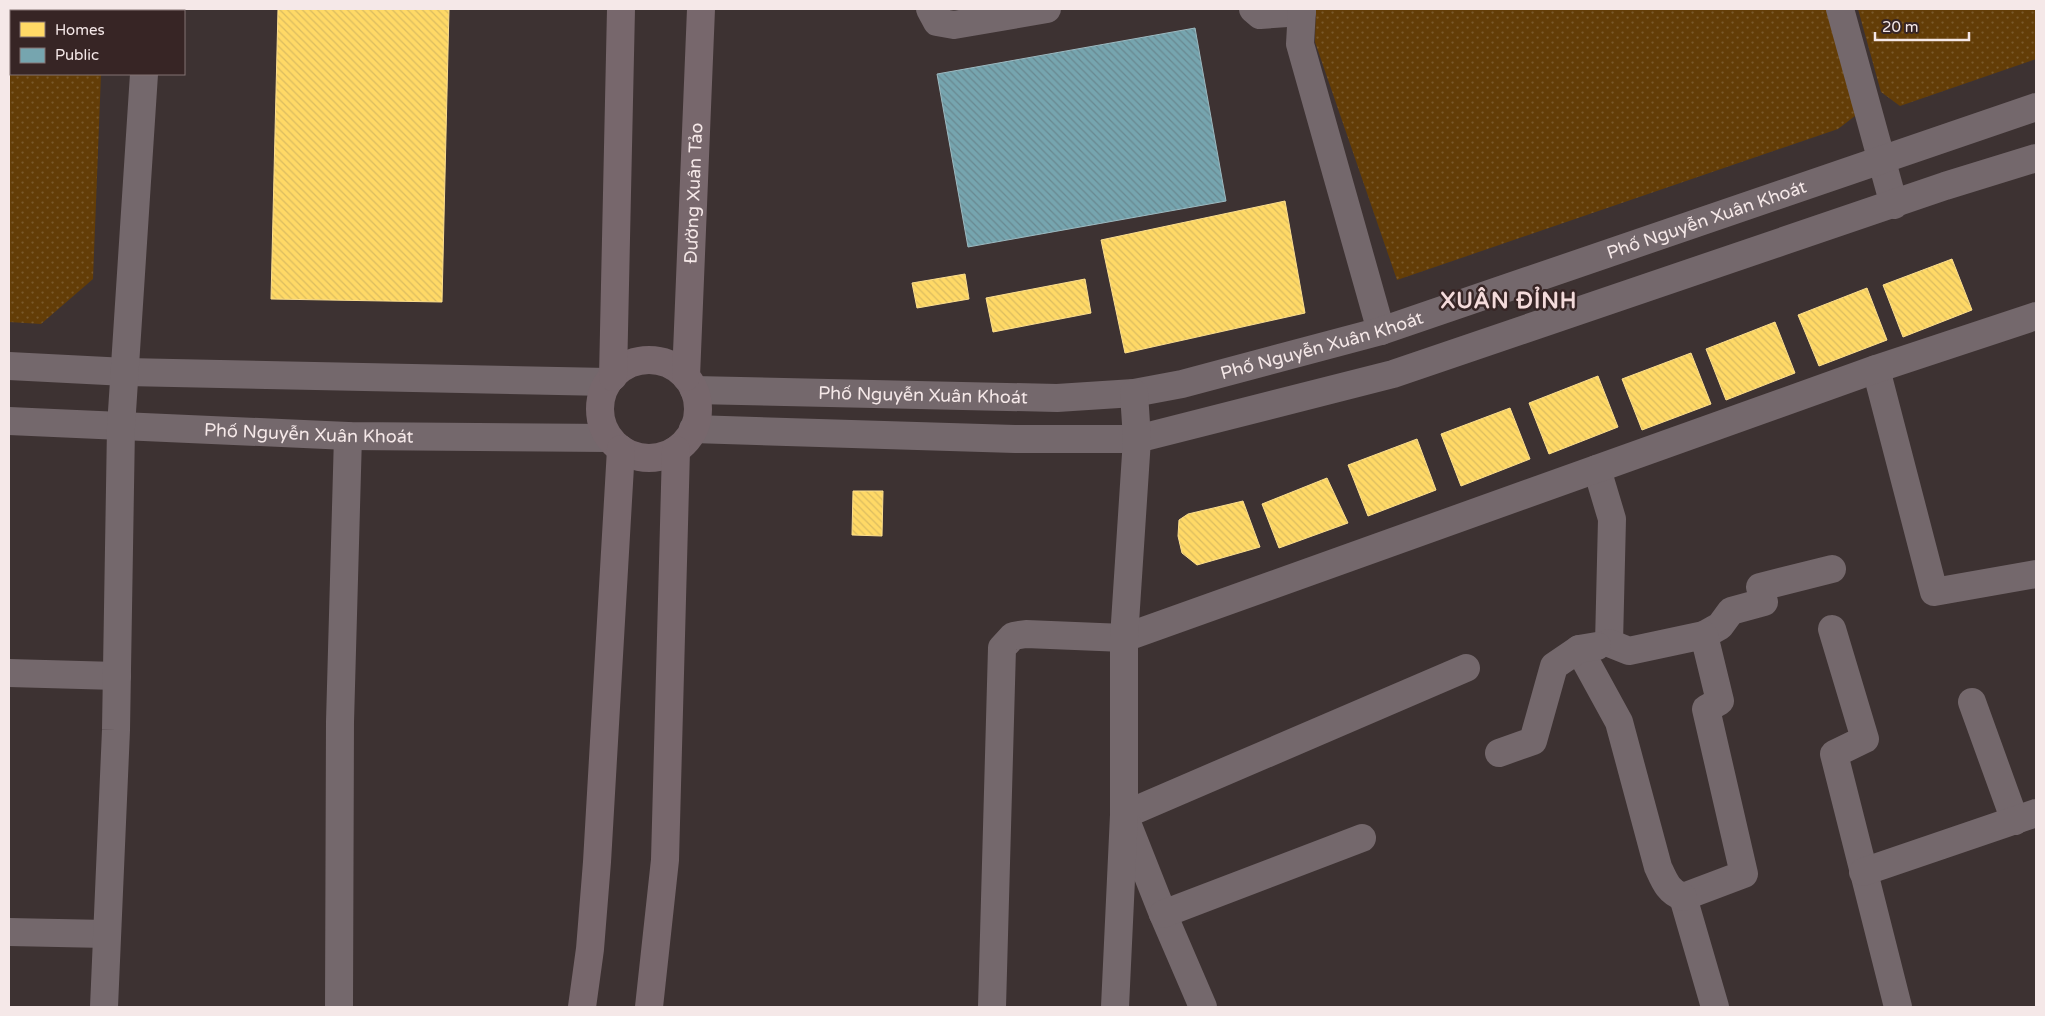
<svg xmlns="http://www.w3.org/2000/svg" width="2045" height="1016" font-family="'Varela Round',sans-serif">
	<defs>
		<pattern id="green-dots" width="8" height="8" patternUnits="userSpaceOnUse" patternTransform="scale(1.25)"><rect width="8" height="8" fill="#633d07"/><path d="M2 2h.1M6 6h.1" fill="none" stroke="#7a592b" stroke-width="1.8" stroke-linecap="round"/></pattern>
		<pattern id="homes-back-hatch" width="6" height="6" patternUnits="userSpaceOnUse" patternTransform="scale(1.25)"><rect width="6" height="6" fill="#ffd966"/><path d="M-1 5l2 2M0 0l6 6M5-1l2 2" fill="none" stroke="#dbbc60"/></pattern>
		<pattern id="public-back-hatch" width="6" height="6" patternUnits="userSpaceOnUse" patternTransform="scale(1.25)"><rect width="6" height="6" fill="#76a5af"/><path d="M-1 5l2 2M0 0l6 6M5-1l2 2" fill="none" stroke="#698890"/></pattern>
	</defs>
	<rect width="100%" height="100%" fill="#3d3232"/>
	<g fill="url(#green-dots)">
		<polygon points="9,9 104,9 104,11 11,11 11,74 101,74 93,279 41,324 9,322"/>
		<polygon points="1316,9 1835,9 1861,100 1855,116 1838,129 1397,280 1315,42"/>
		<polygon points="1858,9 2036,9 2036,59 1900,106 1881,92"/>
	</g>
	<g fill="url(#homes-back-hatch)" stroke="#fcde8d">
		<polygon points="278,9 449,9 442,302 271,299"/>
		<polygon points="1285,201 1305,313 1125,353 1101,240"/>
		<polygon points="1952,259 1972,310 1903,337 1883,285"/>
		<polygon points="965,274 969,299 917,308 912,283"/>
		<polygon points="1085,279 1091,313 993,332 986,298"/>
		<polygon points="1867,288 1887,340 1819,366 1798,315"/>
		<polygon points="1775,322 1795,373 1726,400 1706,349"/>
		<polygon points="1691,353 1711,404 1642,430 1622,379"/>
		<polygon points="1598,376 1618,427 1549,454 1529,403"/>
		<polygon points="1510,408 1530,459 1461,486 1441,434"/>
		<polygon points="1417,439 1436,490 1368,516 1348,465"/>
		<polygon points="1327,478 1348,523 1279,548 1262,504"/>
		<polygon points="853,491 883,491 882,536 852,535"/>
		<polygon points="1243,501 1260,547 1197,565 1182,553 1178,536 1179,520 1188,514"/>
	</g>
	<polygon fill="url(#public-back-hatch)" stroke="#9cb9c0" points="1195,28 1226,201 968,247 937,74"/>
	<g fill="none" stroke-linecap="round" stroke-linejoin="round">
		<g stroke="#74686c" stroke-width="28">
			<polyline points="930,9 937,22 954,25 1047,9"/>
			<polyline points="1253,9 1260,15 1302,12"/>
			<polyline points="1302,9 1300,44 1381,331"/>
			<polyline points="1840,9 1894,205"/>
			<polyline points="148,11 148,9"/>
			<polyline points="9,366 126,372 608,382"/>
			<polyline points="1876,369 1934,592 2036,574"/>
			<path id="s1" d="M694,390l363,8 77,-5 48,-9 199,-53 655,-224"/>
			<path id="s2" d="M9,421l339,15 261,2"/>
			<polyline points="693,429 1015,439 1137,439 1393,374 1945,186 2036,158"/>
			<polyline points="1597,469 1612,519 1609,643"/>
			<polyline points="1832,629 1865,739 1834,754 1898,1007"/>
			<polyline points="1704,635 1720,626 1731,611 1764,602 1760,587 1832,569"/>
			<polyline points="1609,643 1629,651 1704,635 1720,701 1706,709 1744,874 1683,897 1715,1007"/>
			<path d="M1579,649l40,73 39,145c6,13 10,25 25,30"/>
			<polyline points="9,673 117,676"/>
			<polyline points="1972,702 2015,821"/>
			<polyline points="1499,753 1533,741 1554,666 1579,649 1597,646"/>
			<polyline points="1124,815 1466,668"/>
			<polyline points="1127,823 1163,914 1203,1007"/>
			<polyline points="1863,872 2036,813"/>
			<polyline points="1163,914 1362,838"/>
			<polyline points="9,932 107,934"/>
			<polyline points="104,1007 116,730 121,427 144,74"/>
			<polyline points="339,1007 340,722 348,436"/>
			<polyline points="992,1007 1002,648 1013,636 1026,634 1124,638 1876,369 2036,316"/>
			<polyline points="1115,1007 1124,815 1124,638 1137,439 1134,393"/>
		</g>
		<g stroke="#77676c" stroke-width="28">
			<circle cx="649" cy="409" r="49"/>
			<polyline points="613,377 621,9"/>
			<path id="s3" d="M686,377l15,-368"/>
			<polyline points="582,1007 590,949 597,862 621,449"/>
			<polyline points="649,1007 665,860 676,450"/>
		</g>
	</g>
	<g text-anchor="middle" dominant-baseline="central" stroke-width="5" stroke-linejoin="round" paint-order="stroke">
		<g font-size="18" fill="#f5e8e8" stroke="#372525">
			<text stroke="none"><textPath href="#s3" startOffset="184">Đường Xuân Tảo</textPath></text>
			<text stroke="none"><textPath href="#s1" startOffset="1039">Phố Nguyễn Xuân Khoát</textPath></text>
			<text stroke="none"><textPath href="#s1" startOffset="634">Phố Nguyễn Xuân Khoát</textPath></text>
			<text stroke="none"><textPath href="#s1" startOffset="229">Phố Nguyễn Xuân Khoát</textPath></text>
			<text stroke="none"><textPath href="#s2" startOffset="300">Phố Nguyễn Xuân Khoát</textPath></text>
		</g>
		<g font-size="22" font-weight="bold" letter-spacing="1" fill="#f4dbdb" stroke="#372525">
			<text x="1509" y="301">XUÂN ĐỈNH</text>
		</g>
	</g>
	<rect width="2045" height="1016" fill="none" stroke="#f5e8e8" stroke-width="20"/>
	<rect x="10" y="10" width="175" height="65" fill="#372525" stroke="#837373"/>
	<rect x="20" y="22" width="25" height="15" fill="#ffd966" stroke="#837373"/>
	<text x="55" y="35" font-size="15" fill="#f5e8e8">Homes</text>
	<rect x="20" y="48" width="25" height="15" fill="#76a5af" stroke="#837373"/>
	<text x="55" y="60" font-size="15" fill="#f5e8e8">Public</text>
	<path d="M1875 32v8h94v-8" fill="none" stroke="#f5e8e8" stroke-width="2.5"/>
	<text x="1882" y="32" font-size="15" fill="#f5e8e8" stroke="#372525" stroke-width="4" paint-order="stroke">20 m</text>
</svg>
